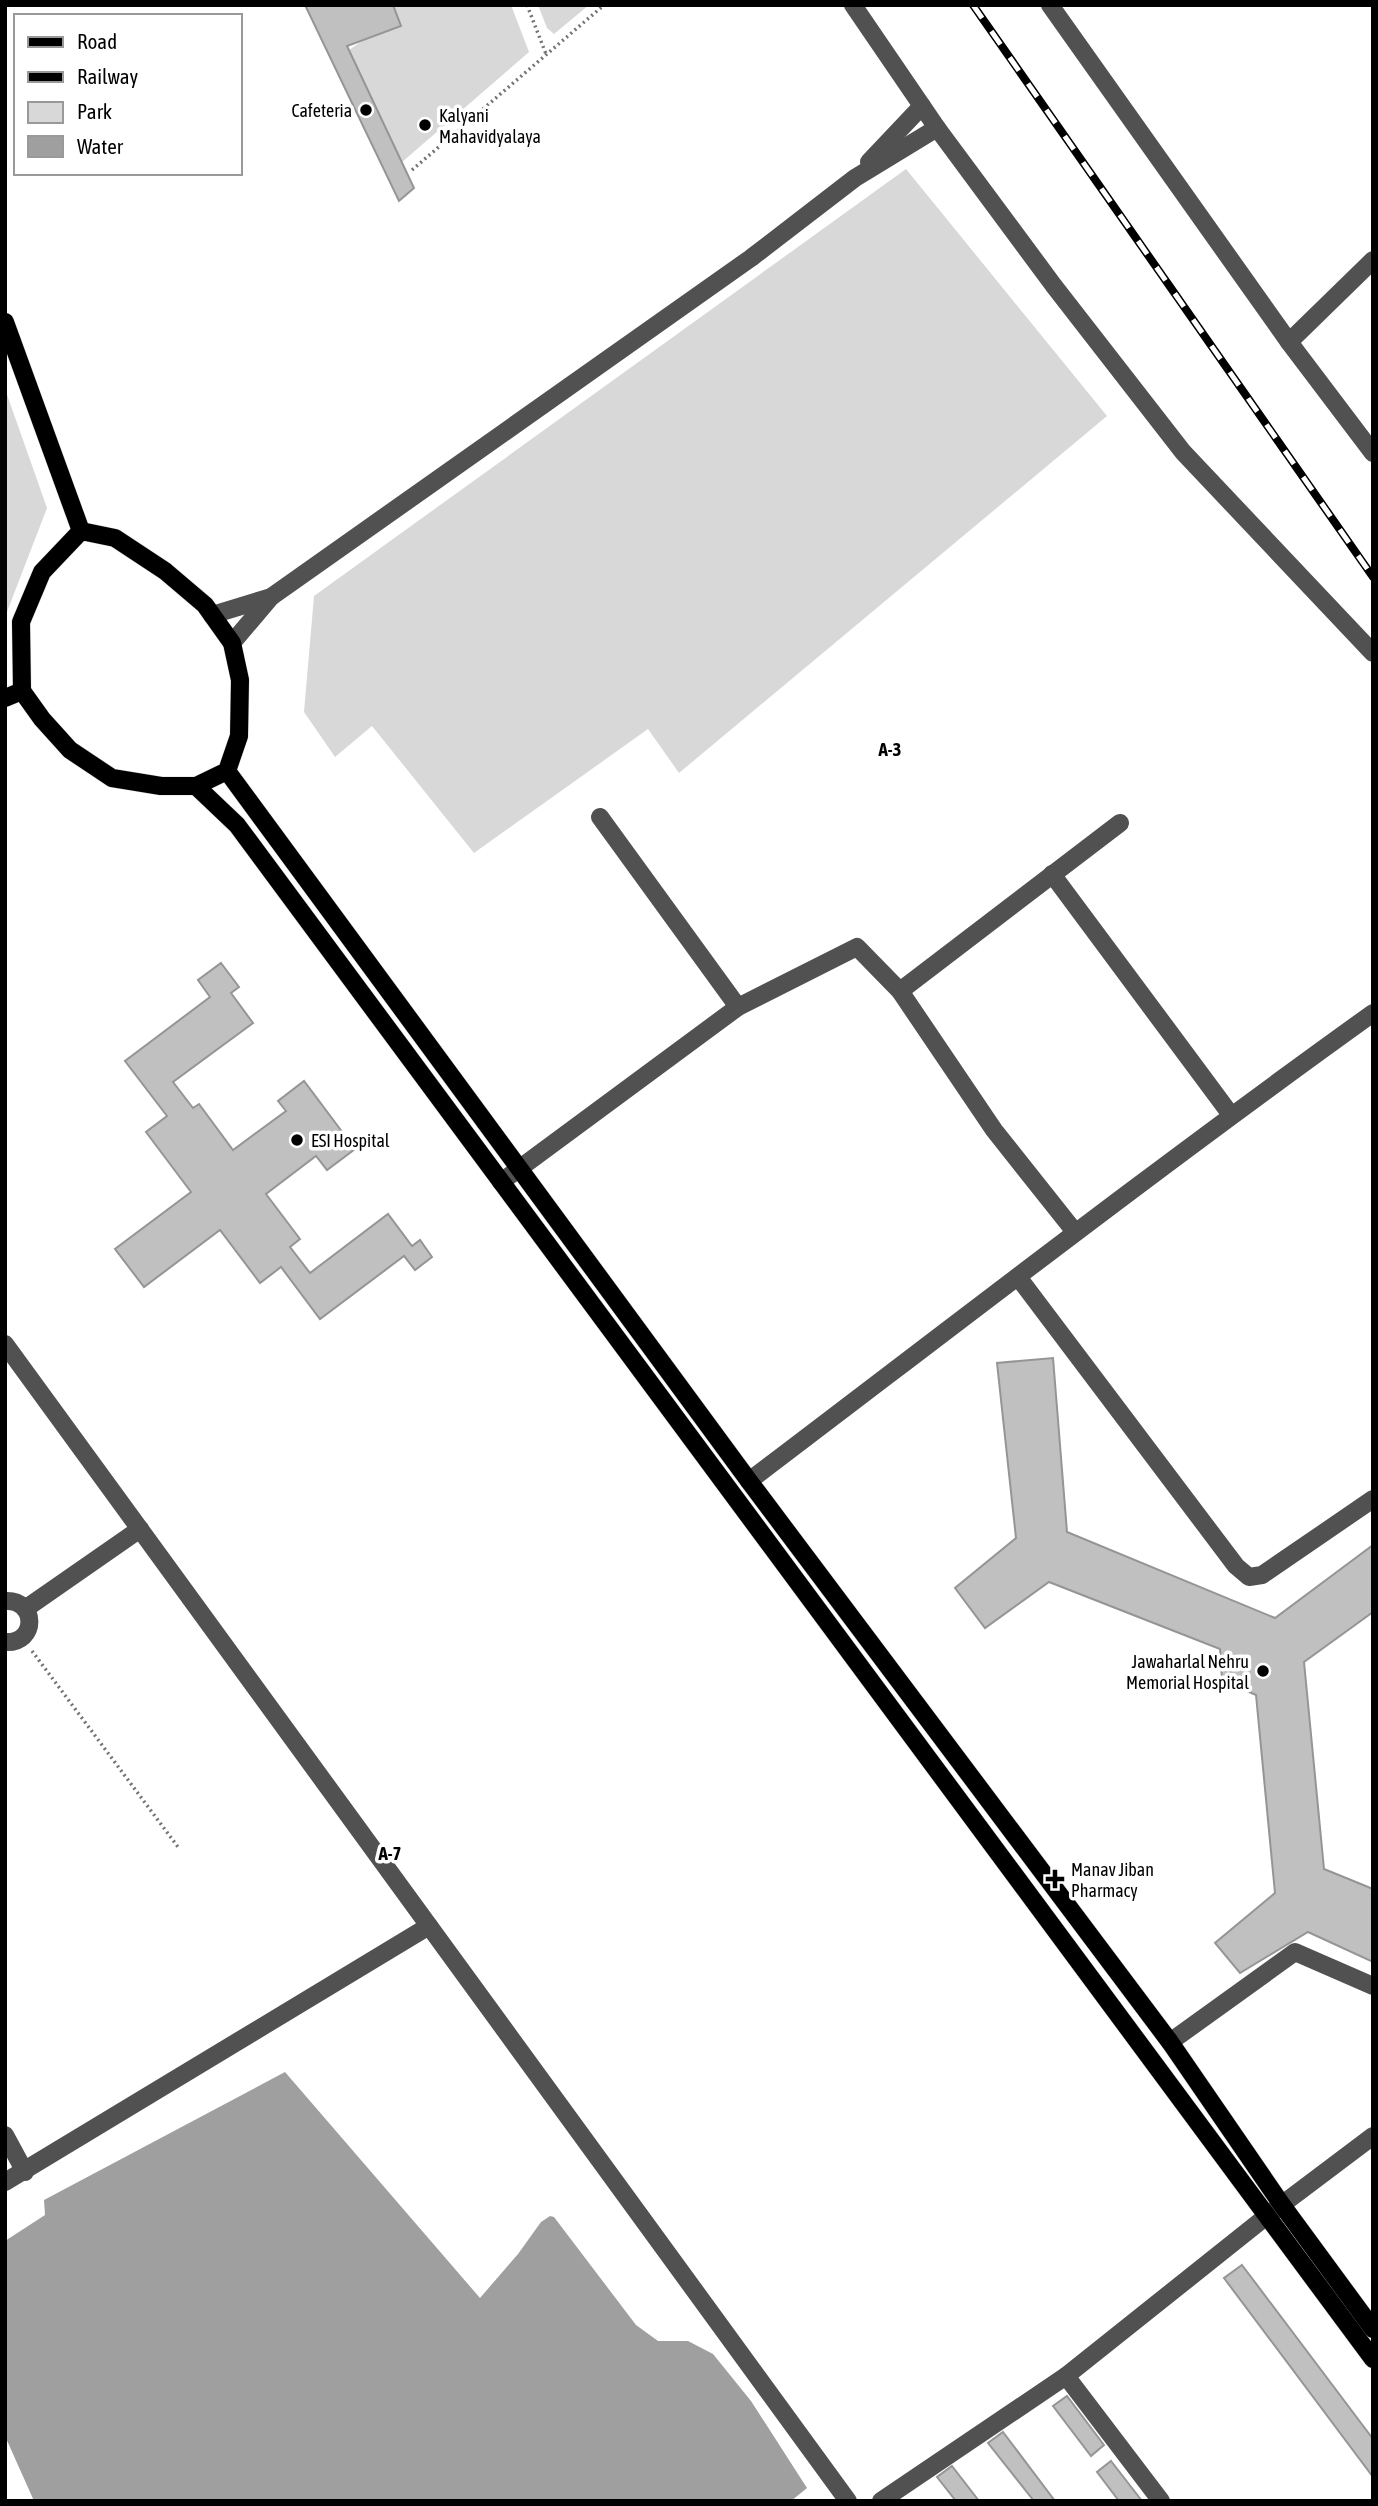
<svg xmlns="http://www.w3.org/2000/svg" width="1378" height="2506" font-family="'Asap Condensed',sans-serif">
	<rect width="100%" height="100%" fill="#fff"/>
	<g fill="#d8d8d8">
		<polygon points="393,5 511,5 529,52 401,163 349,50 365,39 401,26"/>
		<polygon points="538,5 589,5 554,34 547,28"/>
		<polygon points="906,169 1107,416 679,773 648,729 474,853 372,726 335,757 304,712 314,596"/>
		<polygon points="5,389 47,508 5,617"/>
	</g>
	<polygon fill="#9f9f9f" points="285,2072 480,2298 518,2254 541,2222 550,2216 554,2217 636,2325 658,2341 688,2341 713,2354 751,2401 807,2488 791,2501 34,2501 5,2436 5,2241 45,2215 44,2200"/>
	<g fill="#c0c0c0" stroke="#959595" stroke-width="2">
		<polygon points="305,5 393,5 401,26 347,46 414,188 399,201"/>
		<polygon points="221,963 239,987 231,993 253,1023 173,1082 193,1108 199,1104 233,1150 286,1111 278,1101 304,1081 355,1149 327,1170 316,1156 266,1194 300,1239 290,1247 310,1273 388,1214 412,1246 420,1240 432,1257 415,1270 404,1256 320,1319 281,1267 260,1283 220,1230 144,1287 115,1249 191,1192 146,1132 167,1116 125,1061 210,997 198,980"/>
		<polygon points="1053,1358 1067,1532 1275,1618 1373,1545 1373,1612 1304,1662 1324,1869 1373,1889 1373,1962 1308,1932 1240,1973 1215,1943 1275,1893 1256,1695 1222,1680 1220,1649 1049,1582 985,1628 955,1588 1016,1538 997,1363"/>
		<polygon points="1242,2265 1373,2439 1373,2477 1224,2278"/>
		<polygon points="1067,2396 1104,2445 1091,2456 1053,2406"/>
		<polygon points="1003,2432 1055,2501 1034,2501 988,2443"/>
		<polygon points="1111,2461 1142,2501 1119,2501 1097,2472"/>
		<polygon points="952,2466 979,2501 956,2501 937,2477"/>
	</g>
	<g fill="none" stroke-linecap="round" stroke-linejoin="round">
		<defs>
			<g id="major">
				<polyline points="5,322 81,531"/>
				<polygon points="81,531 115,538 165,571 205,605 232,643 240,680 239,736 227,771 196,786 161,786 112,778 70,750 42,719 22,691 21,622 42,572"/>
				<polyline points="5,698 22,691"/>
				<polyline points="227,771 749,1481 1170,2042 1282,2205 1373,2329"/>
				<polyline points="196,786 237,825 1373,2359"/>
			</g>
		</defs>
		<use href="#major" stroke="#dbdbdb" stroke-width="19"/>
		<g stroke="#737373" stroke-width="3.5" stroke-dasharray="2 3.5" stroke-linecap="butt">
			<polyline points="527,5 546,54"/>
			<polyline points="412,170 604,5"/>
			<polyline points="32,1651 178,1847"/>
		</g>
		<g stroke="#515151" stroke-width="18">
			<polyline points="853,5 937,128 1054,286 1183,452 1373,653"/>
			<polyline points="1050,5 1289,342"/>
			<polyline points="869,162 922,106"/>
			<polyline points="1373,260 1289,342 1373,453"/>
			<polyline points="212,615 271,597 751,258 855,178 937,128"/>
			<polyline points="232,643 271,597"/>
			<polyline points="600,817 738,1007"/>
			<polyline points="1052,874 1231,1115"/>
			<polyline points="900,991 1120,823"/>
			<polyline points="501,1182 738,1007 857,947 900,991 994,1130 1075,1232"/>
			<polyline points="1018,1277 1236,1566 1249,1577 1262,1575 1373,1499"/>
			<polyline points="5,1344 848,2501"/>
			<path d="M749,1481c207,-157 412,-316 624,-468"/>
			<path d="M5,1601c32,-2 33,43 0,41"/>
			<polyline points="25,1609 140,1529"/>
			<polyline points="1170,2042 1295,1952 1373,1986"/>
			<polyline points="5,2135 25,2172"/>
			<polyline points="5,2182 429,1926"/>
			<polyline points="1066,2376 1268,2215 1373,2136"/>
			<polyline points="881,2501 1066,2376 1161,2501"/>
		</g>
		<use href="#major" stroke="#000" stroke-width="18"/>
		<defs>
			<polyline id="rail" points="973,5 1373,577"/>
		</defs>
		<use href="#rail" stroke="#000" stroke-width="8"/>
		<use href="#rail" stroke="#fff" stroke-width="5" stroke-dasharray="16" stroke-linecap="butt"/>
	</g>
	<g fill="#000" stroke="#fff" stroke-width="2.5">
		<circle cx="366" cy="110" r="7"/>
		<circle cx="425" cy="125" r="7"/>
		<circle cx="297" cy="1140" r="7"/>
		<circle cx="1263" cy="1671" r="7"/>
		<path d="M1051.5 1868.5h7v7h7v7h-7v7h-7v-7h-7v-7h7z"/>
	</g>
	<g text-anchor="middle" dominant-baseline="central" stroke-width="7" stroke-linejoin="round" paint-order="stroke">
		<g font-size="18" fill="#000" stroke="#fff" text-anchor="start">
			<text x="352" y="110" text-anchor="end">Cafeteria</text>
			<text x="439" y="115">Kalyani<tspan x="439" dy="21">Mahavidyalaya</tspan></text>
			<text x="311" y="1140">ESI Hospital</text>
			<text x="1249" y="1661" text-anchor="end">Jawaharlal Nehru<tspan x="1249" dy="21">Memorial Hospital</tspan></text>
			<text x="1071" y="1869">Manav Jiban<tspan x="1071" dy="21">Pharmacy</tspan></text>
		</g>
		<g font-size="19" font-weight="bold" fill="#000" stroke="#fff">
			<text x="890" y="749">A-3</text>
			<text x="390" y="1853">A-7</text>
		</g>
	</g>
	<rect width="1378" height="2506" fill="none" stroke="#000000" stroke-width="14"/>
	<rect x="14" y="14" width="228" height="161" fill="#ffffff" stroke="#999999" stroke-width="2"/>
	<rect x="28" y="37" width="35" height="10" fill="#000000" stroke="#999999" stroke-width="2"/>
	<text x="77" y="49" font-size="21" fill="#000000">Road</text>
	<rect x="28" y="72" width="35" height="10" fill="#000000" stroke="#999999" stroke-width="2"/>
	<text x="77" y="84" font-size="21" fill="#000000">Railway</text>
	<rect x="28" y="102" width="35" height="21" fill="#d8d8d8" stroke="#999999" stroke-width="2"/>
	<text x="77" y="119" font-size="21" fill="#000000">Park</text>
	<rect x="28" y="136" width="35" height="21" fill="#9f9f9f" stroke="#999999" stroke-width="2"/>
	<text x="77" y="154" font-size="21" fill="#000000">Water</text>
</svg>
